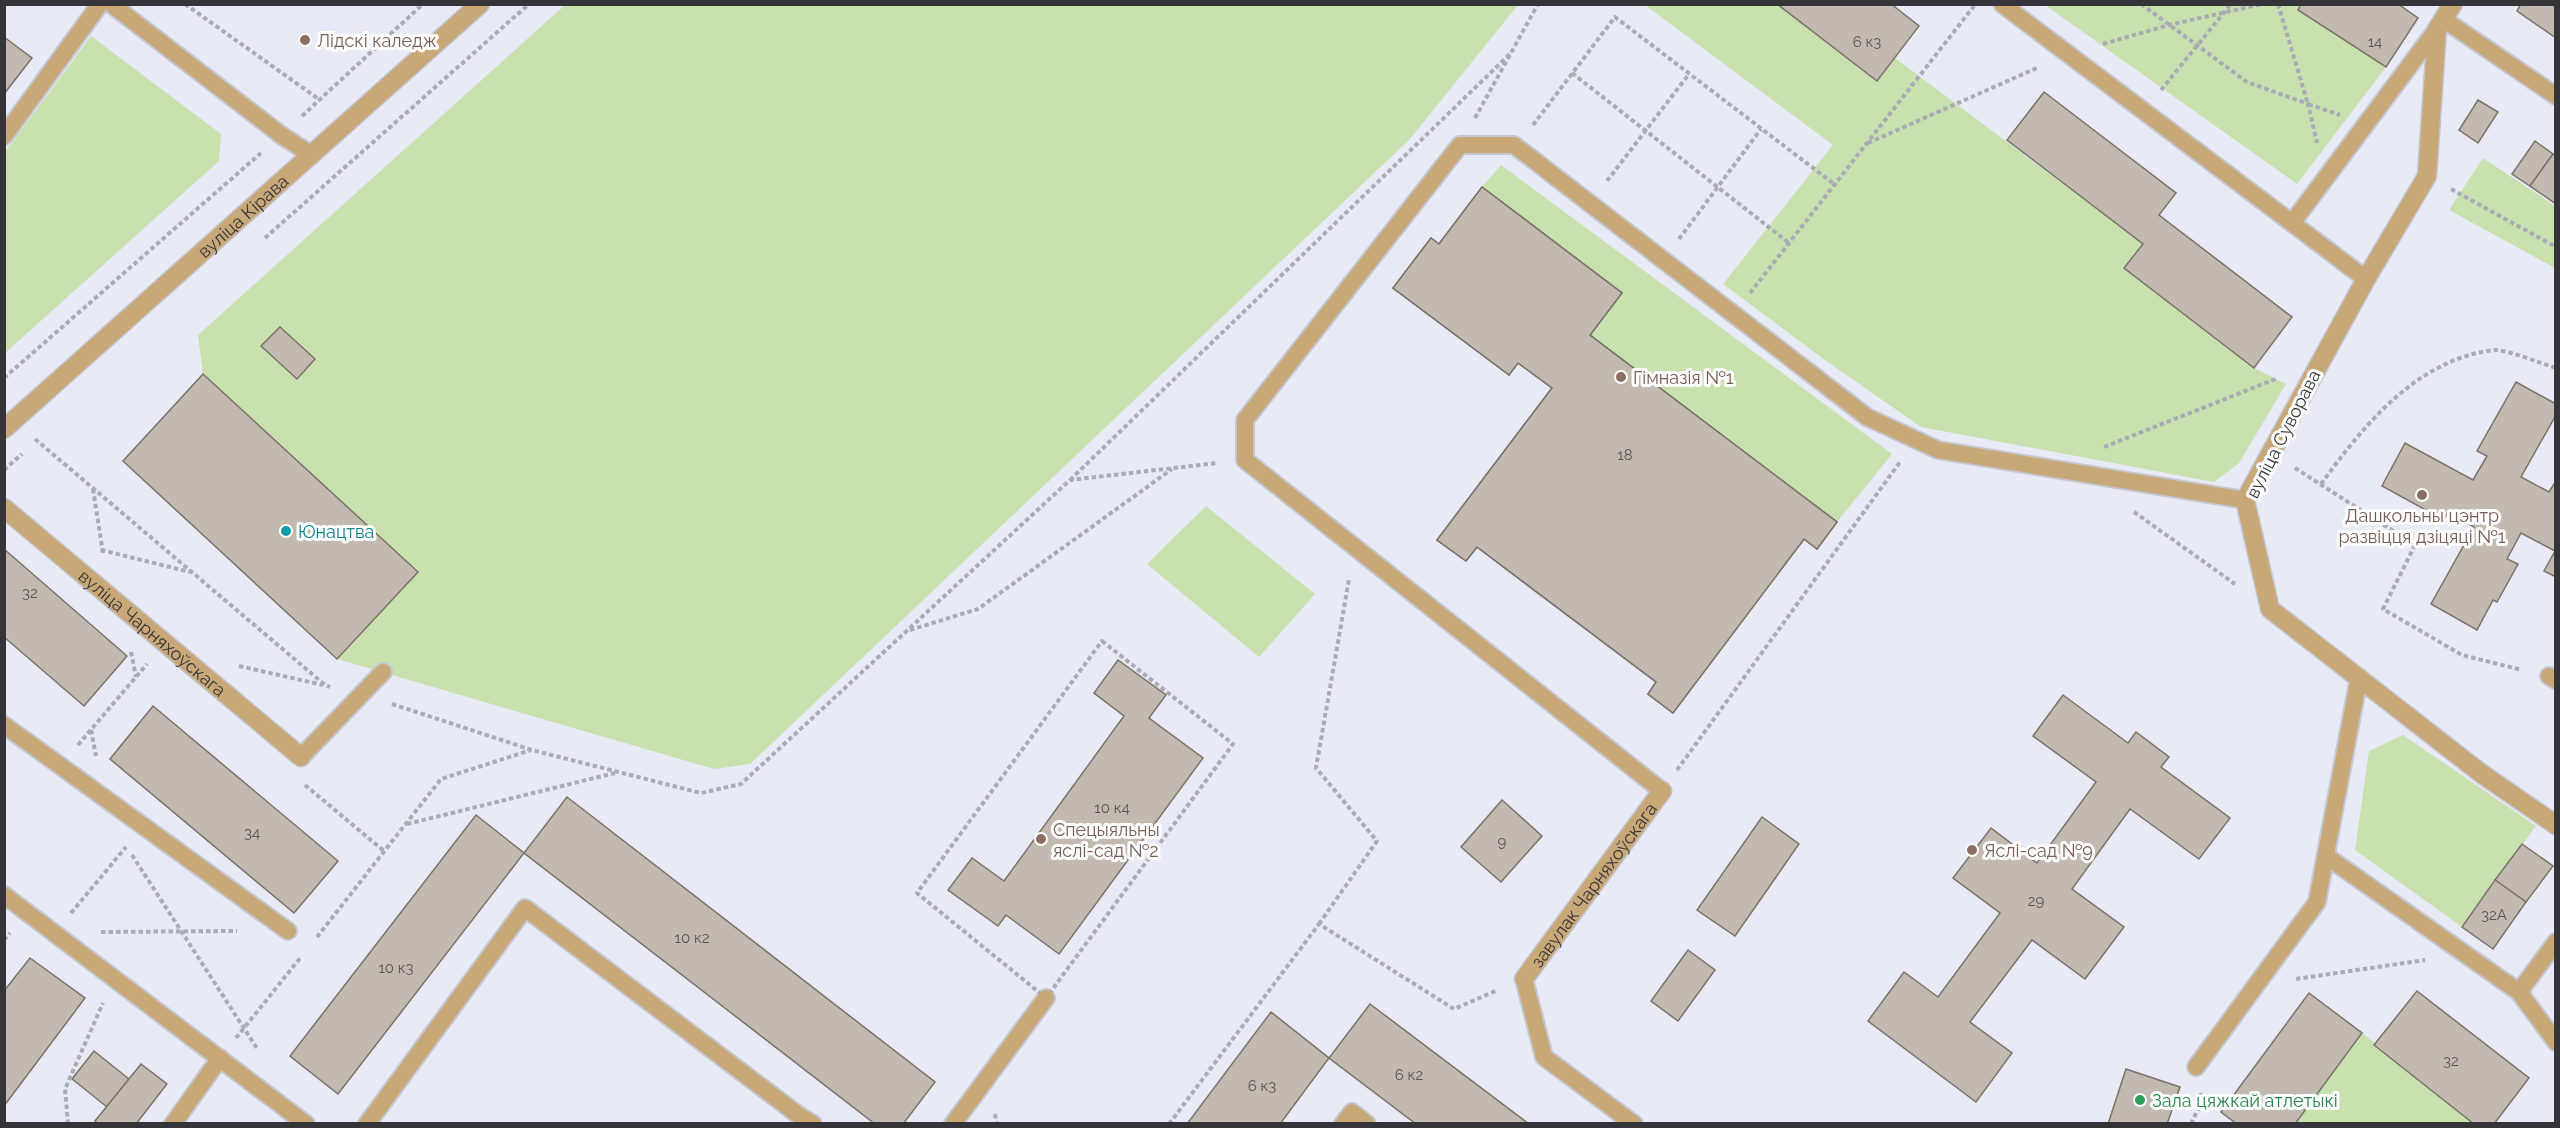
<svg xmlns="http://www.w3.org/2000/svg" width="2560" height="1128" font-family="Raleway,sans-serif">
	<rect width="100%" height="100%" fill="#e8eaf6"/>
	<g fill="#c9e1af">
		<polygon points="565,5 1518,5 1409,140 750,764 714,769 337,659 123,461 203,374 198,335"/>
		<polygon points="1645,5 1777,5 1877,81 1895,58 2143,244 2124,269 2254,368 2286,384 2239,463 2214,482 1921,427 1822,358 1723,284 1833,145"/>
		<polygon points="2045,5 2301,5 2298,10 2386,67 2297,184"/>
		<polygon points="91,36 221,134 219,161 5,353 5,152"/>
		<polygon points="2483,158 2555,206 2555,268 2449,210"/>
		<polygon points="1501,165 1892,454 1837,522 1590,335 1622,293 1482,187"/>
		<polygon points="1206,506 1315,594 1259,657 1147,564"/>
		<polygon points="2403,735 2536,826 2462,927 2355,850 2369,751"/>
		<polygon points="2362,1033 2475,1123 2295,1124"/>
	</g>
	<g fill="#c2b9b0" stroke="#7a7269" stroke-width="1.5" fill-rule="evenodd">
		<polygon points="1777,4 1891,4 1919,26 1877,81"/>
		<polygon points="2301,4 2398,4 2418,18 2386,67 2298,10"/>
		<polygon points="2521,4 2556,4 2556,38 2517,11"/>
		<polygon points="4,37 32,58 4,94"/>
		<polygon points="2044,92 2176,193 2159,215 2292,317 2254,368 2124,268 2143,244 2007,140"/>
		<polygon points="2478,100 2498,112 2478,143 2459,130"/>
		<polygon points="2535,141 2553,154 2530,186 2512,174"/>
		<polygon points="2553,154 2556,156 2556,204 2530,186"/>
		<path d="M1482,187l140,106 -32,42 247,187 -20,27 -13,-10 -131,174 -25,-19 8,-12 -179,-135 -11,14 -29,-21 115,-152 -34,-25 -9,12 -116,-87 38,-50 8,6zM1630,427l113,85 -81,107 -113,-85z"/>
		<polygon points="1482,187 1622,293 1590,335 1837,522 1817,549 1804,539 1673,713 1648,694 1656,682 1477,547 1466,561 1437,540 1552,388 1518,363 1509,375 1393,288 1431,238 1439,244"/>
		<polygon points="280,327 315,359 297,379 261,346"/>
		<polygon points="203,374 418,572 337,659 123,461"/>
		<polygon points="2516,382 2556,404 2556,415 2521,477 2549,492 2556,481 2556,577 2544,571 2555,551 2521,533 2507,559 2518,564 2497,602 2493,600 2477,630 2431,604 2474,527 2448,512 2444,520 2382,486 2405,443 2473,480 2487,456 2477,451"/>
		<polygon points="4,549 127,656 84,706 4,637"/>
		<polygon points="1118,660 1166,695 1149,718 1203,758 1059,954 1006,915 998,926 948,890 972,858 1004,881 1124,716 1094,693"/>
		<polygon points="2063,695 2128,743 2136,732 2169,757 2161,767 2230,818 2199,859 2130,809 2072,889 2124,927 2085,979 2032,940 1970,1022 2012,1053 1976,1102 1868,1021 1904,972 1938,997 2000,913 1953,878 1991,828 2037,863 2096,782 2033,736"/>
		<polygon points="153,706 338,861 294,913 110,759"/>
		<polygon points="567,797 935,1082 903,1124 875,1124 524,853"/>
		<polygon points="1502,800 1542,836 1501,882 1461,847"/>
		<polygon points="476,815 524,853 338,1094 290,1056"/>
		<polygon points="1762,817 1799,844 1735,936 1697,910"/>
		<polygon points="2522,844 2553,866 2526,902 2495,880"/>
		<polygon points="2495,880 2526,902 2493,949 2462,927"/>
		<polygon points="1688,950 1715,970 1678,1021 1651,1001"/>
		<polygon points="30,958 85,998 4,1106 4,991"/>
		<polygon points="2417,991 2529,1078 2494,1124 2474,1124 2374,1045"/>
		<polygon points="2309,993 2362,1033 2295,1124 2237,1124 2221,1112"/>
		<polygon points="1370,1004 1529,1124 1416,1124 1329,1058"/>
		<polygon points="1271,1012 1329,1058 1280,1124 1187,1124"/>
		<polygon points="94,1051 129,1079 107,1107 72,1079"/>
		<polygon points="141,1064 167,1084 136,1124 98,1124 95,1121"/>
		<polygon points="2126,1069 2180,1087 2167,1124 2108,1124"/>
	</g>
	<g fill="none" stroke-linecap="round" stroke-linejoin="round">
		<defs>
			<g id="lane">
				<polyline points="111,4 281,135 312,155"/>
				<polyline points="2002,4 2366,279"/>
				<polyline points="2443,19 2556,96"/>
				<polyline points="4,136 100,4"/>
				<polyline points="2292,223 2437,29"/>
				<polyline points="2549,676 2556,680"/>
				<polyline points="4,725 288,931"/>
				<polyline points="301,757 383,672"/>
				<polyline points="1662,791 1245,460 1245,420 1460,145 1514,145 1867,417 1938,450 2245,500"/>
				<polyline points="2326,856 2519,992 2556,1042"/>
				<polyline points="4,895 306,1124"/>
				<polyline points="1524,979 1544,1057 1634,1124"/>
				<polyline points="2519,992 2556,942"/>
				<polyline points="2196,1067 2317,902 2359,677"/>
				<polyline points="173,1124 220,1058"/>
				<polyline points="367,1124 525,908 801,1117 813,1124"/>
				<polyline points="953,1124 1046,998"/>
				<polyline points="1343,1124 1352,1112 1367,1124"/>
			</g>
			<g id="street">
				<polyline points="2453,4 2437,29 2427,176 2366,279 2245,500 2270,609 2482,774 2556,825"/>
				<path id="s1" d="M4,429l476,-425"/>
				<path id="s2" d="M4,508l297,249"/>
				<path id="s3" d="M1524,979l138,-188"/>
			</g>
		</defs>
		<use href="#lane" stroke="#c4c6d0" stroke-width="20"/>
		<use href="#street" stroke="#c4c6d0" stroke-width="21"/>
		<g stroke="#aaabb5" stroke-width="4" stroke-dasharray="4.5 3" stroke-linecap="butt">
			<polyline points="185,4 320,100"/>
			<polyline points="2141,4 2247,82 2308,104 2317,143"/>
			<polyline points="2278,4 2308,104 2340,115"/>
			<polyline points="2103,44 2169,25 2262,4"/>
			<polyline points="1572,73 1789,243"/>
			<polyline points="2161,90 2231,4"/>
			<polyline points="302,116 423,4"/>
			<polyline points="1475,118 1538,4"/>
			<polyline points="1533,125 1615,17 1834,184"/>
			<polyline points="1868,143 2039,67"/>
			<polyline points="1607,181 1689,74"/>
			<polyline points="2451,189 2556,247"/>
			<polyline points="265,238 529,4"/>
			<polyline points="1679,239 1761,129"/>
			<polyline points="1750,293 1974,6"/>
			<polyline points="4,378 261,153"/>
			<polyline points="35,439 325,685 330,687"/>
			<polyline points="2104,447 2278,378"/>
			<polyline points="2295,468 2415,545 2383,609 2462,655 2522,670"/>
			<polyline points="4,470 22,454"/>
			<polyline points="1070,480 1511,53"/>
			<path d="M2321,484c42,-58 96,-125 173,-134 11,-1 49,14 62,18"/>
			<polyline points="93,489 103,553"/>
			<polyline points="2134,512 2235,584"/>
			<polyline points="101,550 190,572"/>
			<polyline points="910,630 978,609 1172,469"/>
			<polygon points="1102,641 1233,744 1046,998 917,893"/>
			<polyline points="131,652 136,677"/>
			<polyline points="239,666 323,685"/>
			<polyline points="392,704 532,750 701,793 741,784 1070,480 1217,463"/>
			<polyline points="91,730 96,756"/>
			<polyline points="78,745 147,664"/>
			<polyline points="1677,770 1900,462"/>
			<polyline points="305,785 384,851"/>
			<polyline points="407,824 615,773"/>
			<polyline points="132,855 258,1050"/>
			<polyline points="71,913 126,847"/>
			<polyline points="1319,924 1377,841 1316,768 1349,579"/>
			<polyline points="101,932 237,931"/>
			<polyline points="317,937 441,779 531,750"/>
			<polyline points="4,940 10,933"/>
			<polyline points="2296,979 2425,960"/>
			<polyline points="236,1038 301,957"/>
			<polyline points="995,1114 997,1124"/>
			<polyline points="68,1124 65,1089 103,1003"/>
			<polyline points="1169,1124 1319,924 1454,1009 1498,990"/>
			<polyline points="2191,1124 2201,1103 2200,1093"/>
		</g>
		<use href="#lane" stroke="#c8a877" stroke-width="16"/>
		<use href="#street" stroke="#c8a877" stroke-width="18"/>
	</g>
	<g fill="#8d6e63" stroke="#fff" stroke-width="2">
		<circle cx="305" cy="40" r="6"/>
		<circle cx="1621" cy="377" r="6"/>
		<circle cx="2422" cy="495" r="6"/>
		<circle cx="1041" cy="839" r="6"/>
		<circle cx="1972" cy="850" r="6"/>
	</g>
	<circle fill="#0f9aa8" stroke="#fff" stroke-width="2" cx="286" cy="531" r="6"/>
	<circle fill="#2e9e5b" stroke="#fff" stroke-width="2" cx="2140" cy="1100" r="6"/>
	<g text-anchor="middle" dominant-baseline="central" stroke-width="6" stroke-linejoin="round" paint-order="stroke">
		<g font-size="15" fill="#585557">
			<text x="1867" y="42">6 к3</text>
			<text x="2375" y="42">14</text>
			<text x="1625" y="455">18</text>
			<text x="30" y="593">32</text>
			<text x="1112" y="808">10 к4</text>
			<text x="252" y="833">34</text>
			<text x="1502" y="842">9</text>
			<text x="2036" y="901">29</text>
			<text x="2494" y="915">32А</text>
			<text x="692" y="938">10 к2</text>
			<text x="396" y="968">10 к3</text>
			<text x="2451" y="1061">32</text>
			<text x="1409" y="1075">6 к2</text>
			<text x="1262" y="1086">6 к3</text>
		</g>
		<g font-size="18" fill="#785e54" stroke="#fff" text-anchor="start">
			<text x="317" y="40">Лідскі каледж</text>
			<text x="1633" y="377">Гімназія №1</text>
			<text x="2422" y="515" text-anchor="middle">Дашкольны цэнтр<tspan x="2422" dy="21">развіцця дзіцяці №1</tspan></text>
			<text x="1053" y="829">Спецыяльны<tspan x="1053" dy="21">яслі-сад №2</tspan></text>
			<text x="1984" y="850">Яслі-сад №9</text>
		</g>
		<g font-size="18" fill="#343439" stroke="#fff">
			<text stroke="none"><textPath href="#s1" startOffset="320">вуліца Кірава</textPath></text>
			<text transform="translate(2283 434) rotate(-63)">вуліца Суворава</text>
			<text stroke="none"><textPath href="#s2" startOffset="194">вуліца Чарняхоўскага</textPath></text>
			<text stroke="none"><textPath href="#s3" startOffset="117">завулак Чарняхоўскага</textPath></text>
		</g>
		<g font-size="18" fill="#0d838f" stroke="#fff" text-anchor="start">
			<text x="298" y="531">Юнацтва</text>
		</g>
		<g font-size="18" fill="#27864d" stroke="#fff" text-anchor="start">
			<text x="2152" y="1100">Зала цяжкай атлетыкі</text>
		</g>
	</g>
	<rect width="2560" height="1128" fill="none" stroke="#343439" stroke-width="12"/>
</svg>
